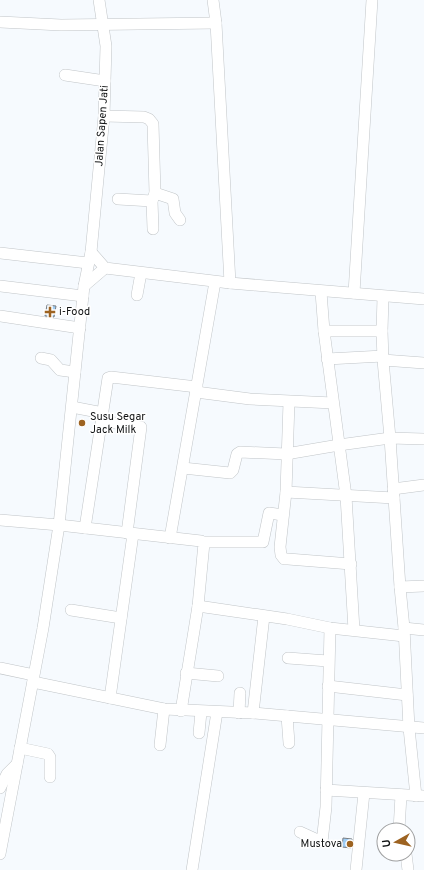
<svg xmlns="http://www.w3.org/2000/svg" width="424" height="870" font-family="Overpass,sans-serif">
	<rect width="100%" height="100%" fill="#f6fafe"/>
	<g fill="#9eccf4" stroke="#7a7d80">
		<polygon points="47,305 56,306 54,317 45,316"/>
		<polygon points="343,838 352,839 351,848 342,847"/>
	</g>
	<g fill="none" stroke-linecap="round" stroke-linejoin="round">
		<defs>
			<g id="minor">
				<polyline points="213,0 216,23 230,283"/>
				<polyline points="0,22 61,25 216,23"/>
				<polyline points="65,75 105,81"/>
				<polyline points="104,116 144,117 149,119 153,124 155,193 152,201 153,229"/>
				<polyline points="155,193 173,199 175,213 180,220"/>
				<polyline points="118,199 152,201"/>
				<polyline points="91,252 105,268 230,283 424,299"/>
				<polyline points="0,253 88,263"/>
				<polyline points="0,286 83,296"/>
				<polyline points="84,286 105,268"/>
				<polyline points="321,292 324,331 346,496 354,630"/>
				<polyline points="354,293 372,0"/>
				<polyline points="137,295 141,273"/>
				<polyline points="383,297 382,331 383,360 390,438 400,587 404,628 409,728 416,796"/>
				<polyline points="0,316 80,328"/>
				<polyline points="324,331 382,331"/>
				<polyline points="41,358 51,360 60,370 75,372"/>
				<polyline points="327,359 383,356"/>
				<polyline points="383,360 424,363"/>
				<polyline points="196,392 250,399 333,403"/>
				<polyline points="289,402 286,492 280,547 281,555 284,559 288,559 351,564"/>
				<polyline points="72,407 103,413"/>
				<polyline points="102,421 141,427 127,533"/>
				<polyline points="183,468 230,473 233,470 237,454 240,452 286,454 339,445 390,438 424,439"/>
				<polyline points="393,489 424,485"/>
				<polyline points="286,492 394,498"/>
				<polyline points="0,520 59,525 84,286 91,252 104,116 106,46 99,0"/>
				<polyline points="85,528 108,378 111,377 197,387"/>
				<polyline points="170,538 215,282"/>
				<polyline points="203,542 263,542 269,513 283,515"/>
				<polyline points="400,587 424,586"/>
				<polyline points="198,606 287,619 330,628 404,636"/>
				<polyline points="71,610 121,618"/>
				<polyline points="404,628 424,630"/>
				<polyline points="288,658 328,661"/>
				<polyline points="0,668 29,674"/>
				<polyline points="186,673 218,676"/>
				<polyline points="33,682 164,709 253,713 424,728"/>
				<polyline points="328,686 407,695"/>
				<polyline points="110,698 133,534"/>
				<polyline points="239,713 240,693"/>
				<polyline points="253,713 264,616"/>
				<polyline points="287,716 289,743"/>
				<polyline points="199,733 201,712"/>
				<polyline points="160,745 164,709"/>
				<polyline points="20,748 48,754 50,757 50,777"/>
				<polyline points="0,788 7,774 17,764"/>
				<polyline points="326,790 424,796"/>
				<polyline points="399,830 401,795"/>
				<polyline points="300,832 322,842 326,807 330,628"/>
				<polyline points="0,854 43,628 59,525 201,541 204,543 198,606 181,711"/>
				<polyline points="406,854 408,870"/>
				<polyline points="192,870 217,712"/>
				<polyline points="356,870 364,793"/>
			</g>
		</defs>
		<use href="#minor" stroke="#c1c5c8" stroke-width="12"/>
		<use href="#minor" stroke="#fff" stroke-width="11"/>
	</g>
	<g fill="#9d6321" stroke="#fff" stroke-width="1.5">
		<path d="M48 306h4v4h4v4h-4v4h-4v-4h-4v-4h4z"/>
		<circle cx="82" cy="423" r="4"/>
		<circle cx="350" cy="844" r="4"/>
	</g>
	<g text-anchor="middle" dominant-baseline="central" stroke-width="3" stroke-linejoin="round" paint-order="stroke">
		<g font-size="11" fill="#101213" stroke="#fff">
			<text transform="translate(102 126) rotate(-86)">Jalan Sapen Jati</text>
		</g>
		<g font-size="11" fill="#101213" stroke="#fff" text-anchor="start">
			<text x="59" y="312">i-Food</text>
			<text x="90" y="417">Susu Segar<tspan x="90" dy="13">Jack Milk</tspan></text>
			<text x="342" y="844" text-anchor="end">Mustova</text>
		</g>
	</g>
	<g transform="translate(396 842) rotate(262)"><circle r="19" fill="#ffffff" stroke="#9fa0a1"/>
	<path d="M0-3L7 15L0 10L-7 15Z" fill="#9d6321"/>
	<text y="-6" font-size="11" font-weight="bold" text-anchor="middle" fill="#101213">U</text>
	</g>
</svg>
